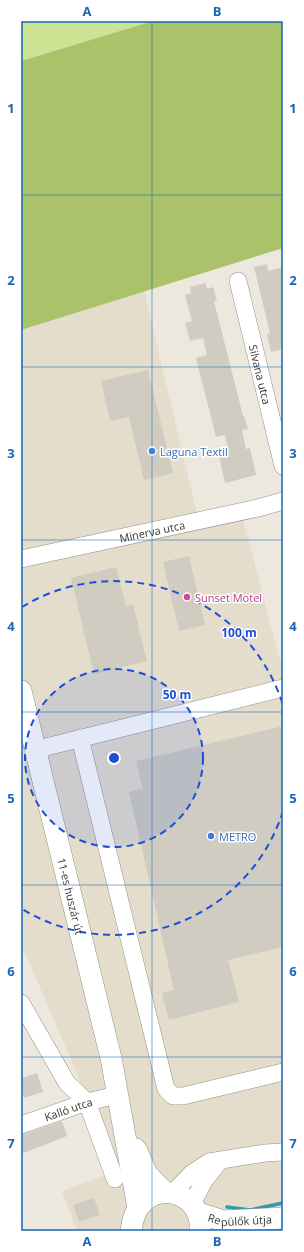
<svg xmlns="http://www.w3.org/2000/svg" width="304" height="1252" font-family="'Open Sans',sans-serif">
	<rect width="100%" height="100%" fill="#ece8dd"/>
	<polygon fill="#e4ddcc" points="144,290 200,527 243,519 280,661 283,660 283,1231 77,1231 62,1191 119,1170 21,944 21,330"/>
	<polygon fill="#cce393" points="21,21 153,21 21,61"/>
	<polygon fill="#aac26a" points="153,21 283,21 283,248 21,330 21,61"/>
	<g fill="none" stroke-linecap="round" stroke-linejoin="round">
		<polyline stroke="#3698ac" stroke-width="3.5" points="227,1207 250,1210 283,1203"/>
	</g>
	<g fill="#d0ccc2">
		<polygon points="267,264 268,271 283,267 283,349 271,352 267,334 270,333 254,267"/>
		<polygon points="206,283 207,289 213,287 217,301 214,301 243,416 244,416 248,429 242,430 246,449 250,448 256,475 225,483 219,456 229,453 225,435 216,437 196,358 207,355 203,338 190,341 185,323 192,321 185,295 191,293 190,287"/>
		<polygon points="148,370 173,473 144,480 129,417 110,421 101,381"/>
		<polygon points="189,556 205,625 179,631 163,562"/>
		<polygon points="116,567 126,606 133,604 147,661 94,674 71,578"/>
		<polygon points="283,726 283,947 228,960 239,1002 169,1020 162,993 174,990 129,792 143,789 136,761"/>
		<polygon points="37,1073 43,1092 24,1098 21,1090 21,1078"/>
		<polygon points="62,1121 67,1136 21,1154 21,1135"/>
		<polygon points="94,1198 100,1215 79,1222 73,1205"/>
	</g>
	<g fill="none" stroke-linecap="round" stroke-linejoin="round">
		<defs>
			<g id="minor">
				<path id="s1" d="M238,281l45,185"/>
				<path id="s2" d="M21,559l237,-51 25,-7"/>
				<polyline points="80,738 166,1089 173,1096 183,1096 283,1072"/>
				<polyline points="34,750 283,688"/>
				<polyline points="21,1003 67,1083 87,1102 115,1179"/>
				<path id="s3" d="M21,1125l66,-23 30,-7"/>
				<polyline points="173,1193 191,1174 209,1162 265,1153 283,1152"/>
				<polyline points="192,1204 204,1181 219,1162"/>
			</g>
			<g id="major">
				<path id="s4" d="M21,691l90,367 27,150"/>
				<polyline points="136,1149 147,1174 164,1192"/>
				<path id="s5" d="M198,1213l26,8 59,-3"/>
				<path d="M131,1231c1,-8 3,-17 8,-24 21,-29 65,-11 61,24"/>
			</g>
		</defs>
		<use href="#minor" stroke="#969288" stroke-width="18"/>
		<use href="#major" stroke="#969288" stroke-width="22"/>
		<use href="#minor" stroke="#fff" stroke-width="17"/>
		<use href="#major" stroke="#fff" stroke-width="21"/>
	</g>
	<path fill="none" stroke="#1667b6" stroke-width="1" stroke-opacity="0.55" d="M152,21v1210M21,195h262M21,367h262M21,540h262M21,712h262M21,885h262M21,1057h262"/>
	<circle cx="114" cy="758" r="89" fill="#1d4ed8" fill-opacity=".12"/>
	<g fill="none" stroke="#1d4ed8" stroke-width="2" stroke-dasharray="7 5">
		<circle cx="114" cy="758" r="89"/>
		<path d="M283 811A177 177 0 0 1 22 909M22 607A177 177 0 0 1 283 705"/>
	</g>
	<g fill="#3f7fe0" stroke="#fff" stroke-width="1.5">
		<circle cx="152" cy="451" r="4"/>
		<circle cx="211" cy="836" r="4"/>
	</g>
	<circle fill="#d1479c" stroke="#fff" stroke-width="1.5" cx="187" cy="597" r="4"/>
	<g text-anchor="middle" dominant-baseline="central" stroke-width="3" stroke-linejoin="round" paint-order="stroke">
		<g font-size="11" fill="#393733" stroke="#fff">
			<text stroke="none"><textPath href="#s1" startOffset="96">Silvana utca</textPath></text>
			<text stroke="none"><textPath href="#s2" startOffset="134">Minerva utca</textPath></text>
			<text stroke="none"><textPath href="#s4" startOffset="211">11-es huszár út</textPath></text>
			<text stroke="none"><textPath href="#s3" startOffset="50">Kalló utca</textPath></text>
			<text stroke="none"><textPath href="#s5" startOffset="43">Repülők útja</textPath></text>
		</g>
		<g font-size="11" fill="#366cbe" stroke="#fff" text-anchor="start">
			<text x="160" y="451">Laguna Textil</text>
			<text x="219" y="836">METRO</text>
		</g>
		<g font-size="11" fill="#b23c85" stroke="#fff" text-anchor="start">
			<text x="195" y="597">Sunset Motel</text>
		</g>
	</g>
	<circle cx="114" cy="758" r="6" fill="#1d4ed8" stroke="#fff" stroke-width="2"/>
	<g font-size="12" text-anchor="middle" font-weight="bold" fill="#1d4ed8" stroke="#fff" stroke-width="3" stroke-linejoin="round" paint-order="stroke">
		<text x="239" y="637">100 m</text>
		<text x="177" y="699">50 m</text>
	</g>
	<rect width="304" height="1252" fill="none" stroke="#ffffff" stroke-width="44"/>
	<rect x="22" y="22" width="260" height="1208" fill="none" stroke="#1667b6" stroke-width="1.5"/>
	<g font-size="13" text-anchor="middle" font-weight="bold" fill="#1667b6">
		<text x="87" y="16">A</text>
		<text x="217" y="16">B</text>
		<text x="11" y="113">1</text>
		<text x="293" y="113">1</text>
		<text x="11" y="285">2</text>
		<text x="293" y="285">2</text>
		<text x="11" y="458">3</text>
		<text x="293" y="458">3</text>
		<text x="11" y="631">4</text>
		<text x="293" y="631">4</text>
		<text x="11" y="803">5</text>
		<text x="293" y="803">5</text>
		<text x="11" y="976">6</text>
		<text x="293" y="976">6</text>
		<text x="11" y="1148">7</text>
		<text x="293" y="1148">7</text>
		<text x="87" y="1246">A</text>
		<text x="217" y="1246">B</text>
	</g>
</svg>
